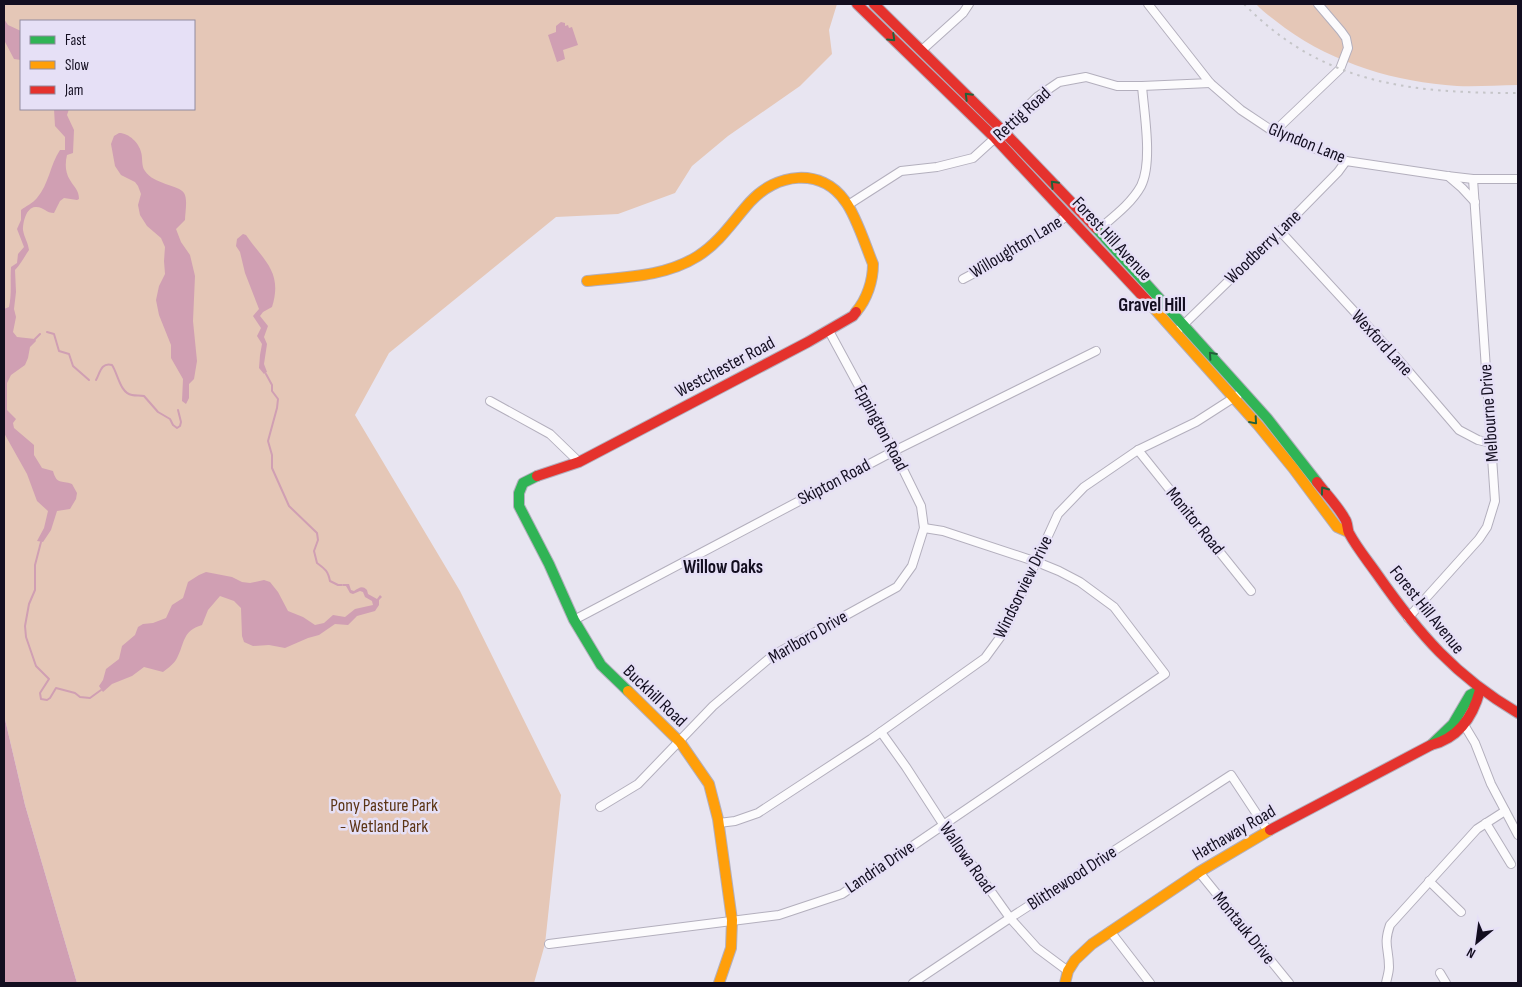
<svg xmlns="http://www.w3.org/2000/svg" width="1522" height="987" font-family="'Sofia Sans Condensed',sans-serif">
	<rect width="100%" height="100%" fill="#e8e5f1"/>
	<g fill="#e5c7b7" fill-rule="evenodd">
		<path d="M4,4h833l-8,26 3,24 -32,32 -72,50 -36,30 -17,27 -57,21 -62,3 -167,136 -34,62 105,176 101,204 -16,149 -11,39h-457l-52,-178 -21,-90zM21,21h173v88h-173z"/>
		<path d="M1256,4h262v81c-20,0 -41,2 -61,1 -61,-4 -122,-22 -172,-58 -10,-8 -21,-15 -29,-24z"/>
	</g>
	<g fill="#d09fb3">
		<polygon points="4,19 8,25 21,31 21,60 14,59 4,40"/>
		<polygon points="561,22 565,23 565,26 568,25 569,28 572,27 578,45 563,50 565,59 557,62 548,35 556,32 556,26"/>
		<path d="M54,109h15l-2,6 7,15 -1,23 -6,2c-2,8 -2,17 3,25 4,7 9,10 9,19l-2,1 -13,-2 -4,3 -6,12c-8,0 -11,-7 -19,-6 -9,1 -12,15 -12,23 1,7 5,12 6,20 -5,7 -8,14 -14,20l1,22 -2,17 2,8 -3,15 4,5 18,2 1,2 -6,6 -2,11 -3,7 -14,10 -4,8v27l9,9 -3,4 1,5 20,17v10l8,13 11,3c4,14 8,9 19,13l5,9 -1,6 -6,10 -13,2 -6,19 -8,12 -6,-1 7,-13 4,-17 -11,-10 -10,-27 -23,-41v-124l5,-2c3,-14 1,-26 2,-40l6,-4 1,-9 6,-7 -7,-18 4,-9v-10c5,-4 12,-7 16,-12 12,-14 13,-33 23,-48h5v-13l-10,-11z"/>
		<path d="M119,133c10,0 20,10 22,19 2,6 0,14 4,19 8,13 34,14 39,22 4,6 1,20 1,27l-9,9 5,13 9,13 5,21 -2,45 4,40 -3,18 -5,5v14l-3,6 -4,-3 1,-22 -12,-21v-13l-12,-30 -3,-15 3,-14 6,-12 -1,-13 1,-14 -4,-9 -14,-12 -7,-11 -2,-10 3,-11 -3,-8 -3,-4 -14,-7 -6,-9 -4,-22 3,-8z"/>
		<path d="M243,234l3,1c18,26 37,37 26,72l-9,5 -3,4 8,10 -4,11 3,7 -3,20 3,8 -3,2 -5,-6 1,-13 2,-11 -5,-8 4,-8 -8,-12 6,-7 -14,-36 -5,-21 -4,-6 1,-7z"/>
		<path d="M206,572l26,5 10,5 8,1 14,-3 6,2 8,10 10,19 15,6 12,8 9,-2 9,-8 12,2 10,-8 18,-4 -1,-4 -7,-4 -2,-5 -3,-1 -7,3 -3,-1 -4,-7h-3v-2h6l2,6 3,1c5,-3 8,-6 13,-1l1,4 9,5 3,-4 2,2 -3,3v5l-4,6 -18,5 -9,9 -13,-1 -16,11 -11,3 -23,10 -16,-3 -16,1 -9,-4 -2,-6 -1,-28 -7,-7 -14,-5 -12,14 -6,15c-20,6 -17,18 -25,33 -3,6 -9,10 -14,14l-19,-5 -12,9 -20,8 -9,8 -4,-6 4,-6 3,-11 13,-10 3,-13 13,-11 3,-8 5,-3 10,-1 13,-5 6,-13 11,-7 5,-16 11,-7z"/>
		<polygon points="4,715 25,805 77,983 4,983"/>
	</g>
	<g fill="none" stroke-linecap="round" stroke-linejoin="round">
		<g stroke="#d09fb3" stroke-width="2">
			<polyline points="47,332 54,334 59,351 69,354 73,366 89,380"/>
			<polyline points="35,339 40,334"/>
			<path d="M266,374l6,11v6l6,8 -1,9 -9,33 4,14v13l17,38 28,27 1,7 -4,11 3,12c8,6 11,8 13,18l8,4h4"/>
			<path d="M96,380c4,-7 5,-18 16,-15 6,9 8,28 20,30 4,1 8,0 12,1l14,16 12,7 3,6 4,3 3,-2 1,-4 -3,-12"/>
			<polyline points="41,542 35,565 35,590 29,604 25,626 26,637 36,666 49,679 40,693 41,699 47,700 50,698 56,688 75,693 80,697 90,698 101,690"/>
		</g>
		<defs>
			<g id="street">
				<polyline points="1148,4 1210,83 1241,110 1274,132 1346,161 1447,176 1473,179 1518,179"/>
				<polyline points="922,50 963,13 969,4"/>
				<polyline points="1274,132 1340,69 1348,48 1346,38 1341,31 1318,4"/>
				<polyline points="1448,176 1462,188 1475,202"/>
				<polyline points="848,205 901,171 937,167 973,158 995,138 1037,97 1059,82 1086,77 1117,86 1142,86 1210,83"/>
				<path d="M1098,230c15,-13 33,-26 43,-44 12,-24 3,-73 1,-100"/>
				<polyline points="1280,231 1398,359 1459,430 1478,440 1491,443"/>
				<path d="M963,279c37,-19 72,-39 105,-64"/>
				<polyline points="1176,332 1280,231 1338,172 1346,161"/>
				<polyline points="490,401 550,434 579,462"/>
				<polyline points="1138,450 1251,591"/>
				<polyline points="1408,618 1479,539 1487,527 1495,501 1473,179"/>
				<polyline points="574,620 894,451 1096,351"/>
				<polyline points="1463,723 1475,743 1491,784 1518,835"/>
				<polyline points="881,732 906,767 943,824 1010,918 1037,948 1068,971"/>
				<polyline points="600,807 638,784 713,706 772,656 897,587 912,566 924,528 921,506 894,451 829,331"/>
				<polyline points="719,823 735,821 758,813 871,739 985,658 1004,632 1058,514 1084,487 1138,450 1196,422 1238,395"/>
				<polyline points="1486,823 1511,864"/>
				<polyline points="1199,872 1289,983"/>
				<polyline points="1429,881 1461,912"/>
				<polyline points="1110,931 1150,983"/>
				<polyline points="549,944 779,915 842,894 1165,674 1114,607 1080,582 1059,571 1037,562 943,531 924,528"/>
				<polyline points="1440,973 1446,983"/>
				<polyline points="913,983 1010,918 1231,775 1268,831"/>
				<path d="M1386,983c1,-5 3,-11 3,-16 0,-19 -6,-22 1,-42l87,-96 28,-18"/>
			</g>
			<g id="fast">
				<polyline points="1096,228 1267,418 1317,482"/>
				<polyline points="537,476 523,483 519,493 519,506 549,564 574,620 601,665 628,691"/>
				<polyline points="1431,745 1453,724 1470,695 1480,690"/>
			</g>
			<g id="slow">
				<path d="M587,281c37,-4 78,-4 111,-25 22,-14 35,-35 52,-54 26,-29 71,-35 95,-1 11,14 21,46 28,63 0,17 -6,35 -17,48"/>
				<polyline points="1151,305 1258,425 1293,468 1337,527 1348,532"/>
				<polyline points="628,691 680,742 709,784 718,819 732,920 731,948 719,983"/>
				<polyline points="1065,983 1068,971 1075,960 1092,944 1199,872 1270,830"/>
			</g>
			<g id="jam">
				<polyline points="857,4 995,138 1151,305"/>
				<polyline points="874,4 1003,131 1096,228"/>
				<polyline points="537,476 579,462 808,342 853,316 856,312"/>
				<path d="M1317,482c9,12 21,24 28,37 3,4 2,10 4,14 8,15 19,28 28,41 42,60 78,102 141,139"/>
				<path d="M1270,830l161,-85c28,-7 42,-28 49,-55"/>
			</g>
		</defs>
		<use href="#street" stroke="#b3afbd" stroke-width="10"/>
		<use href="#fast" stroke="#b3afbd" stroke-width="12"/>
		<use href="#slow" stroke="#b3afbd" stroke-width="12"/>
		<use href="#jam" stroke="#b3afbd" stroke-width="12"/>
		<use href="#street" stroke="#fcfbfd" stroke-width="8"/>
		<use href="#fast" stroke="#30b455" stroke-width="10"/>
		<use href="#slow" stroke="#ff9f0a" stroke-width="10"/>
		<use href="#jam" stroke="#e5322d" stroke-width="10"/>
		<path stroke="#c5c5c8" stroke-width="2" stroke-dasharray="2.5 5" stroke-linecap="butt" d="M1244,4c79,81 168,89 274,89"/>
	</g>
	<defs><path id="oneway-chevron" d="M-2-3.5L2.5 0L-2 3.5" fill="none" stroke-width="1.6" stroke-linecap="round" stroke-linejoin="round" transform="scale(1.25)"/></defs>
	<g stroke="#22613a">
		<use href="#oneway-chevron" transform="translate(892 38) rotate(44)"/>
		<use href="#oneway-chevron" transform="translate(968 96) rotate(-135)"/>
		<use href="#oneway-chevron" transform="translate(1054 184) rotate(-134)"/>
		<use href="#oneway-chevron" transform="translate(1212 355) rotate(-132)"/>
		<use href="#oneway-chevron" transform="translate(1254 421) rotate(49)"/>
		<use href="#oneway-chevron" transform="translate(1324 490) rotate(-126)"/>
	</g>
	<g text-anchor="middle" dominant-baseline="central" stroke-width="5" stroke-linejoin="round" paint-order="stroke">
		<g font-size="18" fill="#130e20" stroke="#e6e0f6">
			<text transform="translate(1022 114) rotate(-42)">Rettig Road</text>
			<text transform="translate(1307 143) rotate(22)">Glyndon Lane</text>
			<text transform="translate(1112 239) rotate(47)">Forest Hill Avenue</text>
			<text transform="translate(1016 247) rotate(-31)">Willoughton Lane</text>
			<text transform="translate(1263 247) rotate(-44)">Woodberry Lane</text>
			<text transform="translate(1382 343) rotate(48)">Wexford Lane</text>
			<text transform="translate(725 367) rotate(-28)">Westchester Road</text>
			<text transform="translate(1489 413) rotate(-94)">Melbourne Drive</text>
			<text transform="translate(881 428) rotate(62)">Eppington Road</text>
			<text transform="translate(834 482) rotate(-28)">Skipton Road</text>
			<text transform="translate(1195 521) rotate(51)">Monitor Road</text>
			<text transform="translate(1023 587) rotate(-64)">Windsorview Drive</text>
			<text transform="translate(1427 610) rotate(51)">Forest Hill Avenue</text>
			<text transform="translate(808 637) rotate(-30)">Marlboro Drive</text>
			<text transform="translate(655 696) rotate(44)">Buckhill Road</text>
			<text transform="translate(1234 833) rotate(-30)">Hathaway Road</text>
			<text transform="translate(967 858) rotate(55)">Wallowa Road</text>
			<text transform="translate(880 867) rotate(-34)">Landria Drive</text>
			<text transform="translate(1072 878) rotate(-33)">Blithewood Drive</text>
			<text transform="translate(1244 928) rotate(51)">Montauk Drive</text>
		</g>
		<g font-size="18" fill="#5c3516" stroke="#e6e0f6">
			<text x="384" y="805">Pony Pasture Park<tspan x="384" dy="21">- Wetland Park</tspan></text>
		</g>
		<g font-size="19" font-weight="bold" fill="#130e20" stroke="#e6e0f6">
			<text x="1152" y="305">Gravel Hill</text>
			<text x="723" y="567">Willow Oaks</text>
		</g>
	</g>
	<rect width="1522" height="987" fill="none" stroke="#130e20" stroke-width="10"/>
	<rect x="20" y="20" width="175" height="90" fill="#e6e0f6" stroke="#928ca0"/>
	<rect x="30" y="36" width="25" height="8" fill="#30b455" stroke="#928ca0"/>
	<text x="65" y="45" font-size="15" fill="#130e20">Fast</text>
	<rect x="30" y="61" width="25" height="8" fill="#ff9f0a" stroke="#928ca0"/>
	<text x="65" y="70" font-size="15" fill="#130e20">Slow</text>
	<rect x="30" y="86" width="25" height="8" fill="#e5322d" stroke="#928ca0"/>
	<text x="65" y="95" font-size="15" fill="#130e20">Jam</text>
	<g transform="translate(1477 942) rotate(209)" stroke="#e6e0f6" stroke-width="4" paint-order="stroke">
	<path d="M0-4L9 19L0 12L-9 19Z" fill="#130e20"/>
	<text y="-8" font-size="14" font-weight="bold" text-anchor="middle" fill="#130e20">N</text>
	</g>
</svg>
